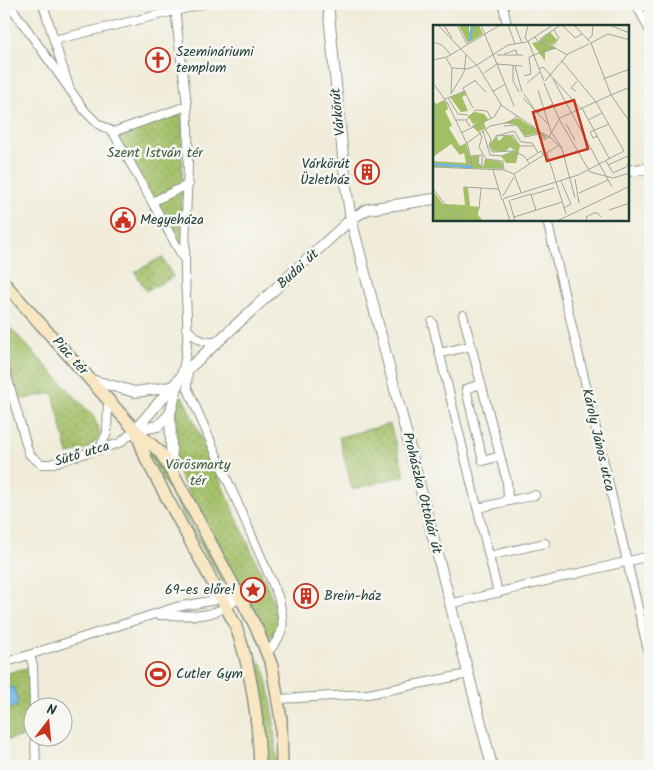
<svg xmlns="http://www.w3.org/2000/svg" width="654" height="770" font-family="Kalam,sans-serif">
	<defs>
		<pattern id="grass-dots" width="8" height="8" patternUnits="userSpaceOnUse" patternTransform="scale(1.25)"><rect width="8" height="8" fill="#a2bf66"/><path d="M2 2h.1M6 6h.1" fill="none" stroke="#839c55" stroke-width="1.8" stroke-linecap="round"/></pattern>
	</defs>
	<rect width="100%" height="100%" fill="#f6f6f2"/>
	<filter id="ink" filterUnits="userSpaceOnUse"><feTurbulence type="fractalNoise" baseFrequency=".02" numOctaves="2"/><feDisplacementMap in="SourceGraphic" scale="10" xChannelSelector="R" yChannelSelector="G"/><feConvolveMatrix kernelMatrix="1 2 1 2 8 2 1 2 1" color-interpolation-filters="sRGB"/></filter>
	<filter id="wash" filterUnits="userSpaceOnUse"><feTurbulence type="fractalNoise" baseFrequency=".0096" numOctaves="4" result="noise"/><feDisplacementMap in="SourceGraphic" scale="20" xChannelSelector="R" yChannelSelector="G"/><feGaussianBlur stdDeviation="1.12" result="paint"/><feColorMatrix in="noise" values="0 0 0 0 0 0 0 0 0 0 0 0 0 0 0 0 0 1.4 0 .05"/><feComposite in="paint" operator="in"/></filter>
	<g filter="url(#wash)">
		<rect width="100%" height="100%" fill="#f1ecd9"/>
		<g fill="url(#grass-dots)" stroke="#607e4d">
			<polygon points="182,113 182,245 177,248 115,136"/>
			<polygon points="162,257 173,277 146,291 135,272"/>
			<path d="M4,321l90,96 6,15c-5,16 -16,18 -32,22l-15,-61 -35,7 -14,-53z"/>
			<path d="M180,396l3,1 89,200c4,14 11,26 3,40l-7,-1 -87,-158c-8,-23 -11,-59 -1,-82z"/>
			<polygon points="390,424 405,476 352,489 339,437"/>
			<polygon points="150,450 223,580 223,584 148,453"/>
			<path d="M262,663c12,35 13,67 14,103h-11v-50l-7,-52z"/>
			<polygon points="33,666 32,735 4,740 4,674"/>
		</g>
		<polygon fill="#6fb5e6" stroke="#47798d" points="4,685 14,688 18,701 16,707 4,710"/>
	</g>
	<g filter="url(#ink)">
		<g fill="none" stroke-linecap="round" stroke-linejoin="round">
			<defs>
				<g id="minor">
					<polyline points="9,4 85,111 98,124 113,132"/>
					<polyline points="43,4 54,40"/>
					<path d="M175,4c2,34 9,68 12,102 4,52 -2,103 -2,156 -1,36 8,78 -4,113"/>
					<polyline points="503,4 507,26"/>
					<polyline points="636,4 650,31"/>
					<polyline points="70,90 54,40 204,4"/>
					<polyline points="113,132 185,261"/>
					<polyline points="113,132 187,106"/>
					<polyline points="152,202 189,184"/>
					<polyline points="547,220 650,659"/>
					<polyline points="463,315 507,482 508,497 504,502"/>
					<polyline points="432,322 498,593"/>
					<path d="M186,328c10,10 18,17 32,13"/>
					<polyline points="440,353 471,346"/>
					<polyline points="4,366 29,454 41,464 50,464 120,443 135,430"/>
					<path d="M188,370l-1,17 91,209c7,27 8,37 -11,57"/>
					<polyline points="481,384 466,389 483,461 500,456"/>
					<polyline points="99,450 107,433 108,401"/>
					<polyline points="478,508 535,495"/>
					<polyline points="489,556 545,543"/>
					<polyline points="450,604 650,556"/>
					<path d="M158,615c33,0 56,6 81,-18"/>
					<polyline points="30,655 33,666 34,708"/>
					<polyline points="4,663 176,607 239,596"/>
					<polyline points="279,699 368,694 468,674"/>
					<polyline points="35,738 36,766"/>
				</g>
				<g id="tertiary">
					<polyline points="328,4 346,187 351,219 492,766"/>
					<polyline points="628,171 650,168"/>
					<polyline points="91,380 135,392 171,387"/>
					<polyline points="135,430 186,371 351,219 368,209 434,199"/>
					<polyline points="135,430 158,426 170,414"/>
					<polyline points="172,471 170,414 178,383"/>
				</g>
				<g id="secondary">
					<polyline points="4,283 135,430 160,452 172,471 257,629 272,666 281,719 282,766"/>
					<path d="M136,431l11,30 88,163c17,46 23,93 25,142"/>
				</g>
			</defs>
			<use href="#minor" stroke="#889486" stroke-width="10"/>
			<use href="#tertiary" stroke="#889486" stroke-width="12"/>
			<use href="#secondary" stroke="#889486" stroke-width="14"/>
			<use href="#minor" stroke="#fff" stroke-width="8"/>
			<use href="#tertiary" stroke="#fff" stroke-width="10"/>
			<use href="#secondary" stroke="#f9e7c3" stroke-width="11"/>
		</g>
	</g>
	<defs>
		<symbol id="church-ring" viewBox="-11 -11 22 22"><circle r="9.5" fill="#f6f6f2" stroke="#c8321e" stroke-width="1.5"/><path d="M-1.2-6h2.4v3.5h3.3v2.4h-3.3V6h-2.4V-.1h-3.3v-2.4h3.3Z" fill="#c8321e"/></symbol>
		<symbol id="building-ring" viewBox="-11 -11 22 22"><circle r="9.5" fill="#f6f6f2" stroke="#c8321e" stroke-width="1.5"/><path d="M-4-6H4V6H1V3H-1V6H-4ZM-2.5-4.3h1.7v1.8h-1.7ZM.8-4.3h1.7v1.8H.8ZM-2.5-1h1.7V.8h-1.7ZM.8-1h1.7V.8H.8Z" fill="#c8321e"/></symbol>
		<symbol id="civic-ring" viewBox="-11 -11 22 22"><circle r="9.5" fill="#f6f6f2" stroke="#c8321e" stroke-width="1.5"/><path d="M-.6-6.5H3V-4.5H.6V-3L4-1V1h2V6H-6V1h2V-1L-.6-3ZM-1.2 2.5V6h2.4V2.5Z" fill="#c8321e"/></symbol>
		<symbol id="sight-ring" viewBox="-11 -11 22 22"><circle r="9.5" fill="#f6f6f2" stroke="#c8321e" stroke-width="1.5"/><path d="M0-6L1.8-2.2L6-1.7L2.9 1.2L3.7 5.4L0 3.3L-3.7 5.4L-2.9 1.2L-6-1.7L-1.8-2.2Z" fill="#c8321e"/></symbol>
		<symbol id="stadium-ring" viewBox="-11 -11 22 22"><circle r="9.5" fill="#f6f6f2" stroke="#c8321e" stroke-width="1.5"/><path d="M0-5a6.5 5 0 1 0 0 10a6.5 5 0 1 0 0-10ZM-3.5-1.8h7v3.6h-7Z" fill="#c8321e"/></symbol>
	</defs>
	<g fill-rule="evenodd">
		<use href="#church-ring" x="144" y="46" width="28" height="28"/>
		<use href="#building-ring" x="353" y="158" width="28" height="28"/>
		<use href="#civic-ring" x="109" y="206" width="28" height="28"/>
		<use href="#sight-ring" x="239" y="576" width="28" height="28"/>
		<use href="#building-ring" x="292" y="582" width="28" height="28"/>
		<use href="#stadium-ring" x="144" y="660" width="28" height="28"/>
	</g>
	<g text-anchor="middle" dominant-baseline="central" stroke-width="5" stroke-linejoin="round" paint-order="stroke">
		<g font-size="14" fill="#1f3d34" stroke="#f6f6f2" text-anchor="start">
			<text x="176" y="52">Szemináriumi<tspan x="176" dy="16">templom</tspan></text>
			<text x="350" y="164" text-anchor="end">Várkörút<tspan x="350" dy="16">Üzletház</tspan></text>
			<text x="140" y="220">Megyeháza</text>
			<text x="236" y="590" text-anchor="end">69-es előre!</text>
			<text x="324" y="596">Brein-ház</text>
			<text x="176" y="674">Cutler Gym</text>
		</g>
		<g font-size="14" fill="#1f3d34" stroke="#f6f6f2">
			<text transform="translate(338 112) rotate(-96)">Várkörút</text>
			<text transform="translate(298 269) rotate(-43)">Budai út</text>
			<text transform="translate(70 356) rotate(48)">Piac tér</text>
			<text transform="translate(598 440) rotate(77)">Károly János utca</text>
			<text transform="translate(82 454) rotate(-17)">Sütő utca</text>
			<text transform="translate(422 493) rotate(76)">Prohászka Ottokár út</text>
		</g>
		<g font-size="14" fill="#405e40" stroke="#f6f6f2">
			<text x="155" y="153">Szent István tér</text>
			<text x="198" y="465">Vörösmarty<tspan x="198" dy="16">tér</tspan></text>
		</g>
	</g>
	<g transform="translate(433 25)">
		<rect width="196" height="196" fill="#f1ecd9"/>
		<path d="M36,0v9l2,-9h8l4,9 -15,9 -9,-17zM117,7l7,8 -5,5 -7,-2 10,5 -10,4v9l-13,-18 6,-1zM32,66l1,4 -4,2 6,14 -7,1 -11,-15zM0,74l3,5 8,-4 3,4 1,5 -3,2 7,14 -3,3 11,18 6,-3 4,13h9l-1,7 5,4 2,-8 17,3 1,7 -70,-2v-6l33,2 -2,-10 -4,2 -9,-11 -18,13zM42,87l9,2 4,5 -4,4 2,5 -8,4 -6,-6 5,-3 -4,1 -5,-8zM85,93l28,18 -1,3 -6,-6 -14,3 -8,-11 -14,-2zM63,111l3,5 5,-5h8l8,10 -4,17h-10l-5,-7 14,-5 -5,-4 -4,4h-13l-4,-6zM30,162l5,1 2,18 9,1 -1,8 5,6h-50v-30l10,13 22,1z" fill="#a2bf66"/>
		<path fill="none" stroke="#6fb5e6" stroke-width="2.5" d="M37,16l2,-16M0,139l39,3"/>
		<path fill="none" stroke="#9da697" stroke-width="1" d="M5,0l41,43 23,38 32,21M11,0l8,13M24,0l10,19M48,0l33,81M75,0l7,19M82,0l7,18M95,0l-3,13 3,3M129,0l13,13 7,-4M141,0l17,18 20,52M176,0l21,8M102,12l3,5 14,4 15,9M154,15l5,-4 1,-11M95,16l16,40M0,17l9,3 9,10M108,18l-1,-4 19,-13M158,18l17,-9 22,6M120,21l6,-8 -5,-8M71,29l12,-4 1,5M64,30h26M101,30l22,-7M13,33l6,10 -1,26M0,35l14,-3 53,-32M129,36l34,41 28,49M44,40l31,-20 19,-3 26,-17M80,41v15l6,11M82,41l7,26M19,43l16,1 9,-4M106,44l4,-2 38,42M51,48l13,-9 25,2M91,51l7,-2 -2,-17 5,-2M120,54l59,108M170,54l27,-10M42,56l11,11M112,56l23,-27 21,-10M0,58l15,21 20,42 5,23M94,58l13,-11M111,58l15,36 31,53 23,6 17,-5M197,62l-19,8 19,27M105,65l13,42M143,66l-5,-3 6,-7M59,67l13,-8M18,69l13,-22 2,-17M91,69l13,19M15,73l10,16 10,1M90,73l25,26M12,74l20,-8M40,83l-10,-20 13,-8M149,83l27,50M104,88l16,-9M22,95h11l4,7M33,95l10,-10 11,1 4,7M155,95l14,-7M133,99l9,16M71,101l13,-1 8,12 14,-3 5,6 6,-4M98,101l20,12 11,11 13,49M52,104l6,10 -2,7 3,6 21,-1M50,106l7,24 13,1 10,-5M46,107l3,5 -3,10 7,12 17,2 1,9M118,107l11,16M28,108l33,-16 7,-12M164,111l-4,2 -3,-6 19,-8M116,112l11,-19 51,-23M34,118l23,-17 19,-4 9,-6M101,121h-14l-7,-11 -17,1 18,-5 7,11 11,1 1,1 5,9M80,126l11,5 5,7M114,128l19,61M38,131l11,-1v11l-4,-2 1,-8M94,135l14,-9 2,4M173,136l7,12 13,-6 4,-6M175,140l20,-9M0,142l71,3 10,4M60,145l9,30M81,149l45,-29M81,149l7,18M142,154l4,24M128,156l10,23 -7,4M31,162l35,2M0,164l15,19 18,13M146,168l29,-13M98,170l23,-7M98,170l5,15M70,171l11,-19M72,173l73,-23 46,-24M72,173l-2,2 7,21M76,175l6,21M78,175l20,-6M46,184l2,-21M176,185l21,-7M81,192l48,-15M124,196l73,-35M154,196l-1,-4 8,-4h4l3,4"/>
		<path fill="#c8321e" fill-opacity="0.15" stroke="#c8321e" stroke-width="2.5" d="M141,75l14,49 -41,12 -14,-49z"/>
		<rect width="196" height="196" fill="none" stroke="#1f3d34" stroke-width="2.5"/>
	</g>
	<rect width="654" height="770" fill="none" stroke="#f6f6f2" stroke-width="20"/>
	<g transform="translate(48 722) rotate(16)"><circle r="24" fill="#f6f6f2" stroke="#a0aca6"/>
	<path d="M0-4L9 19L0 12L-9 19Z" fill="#c8321e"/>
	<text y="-8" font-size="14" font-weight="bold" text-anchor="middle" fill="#1f3d34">N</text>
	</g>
</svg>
